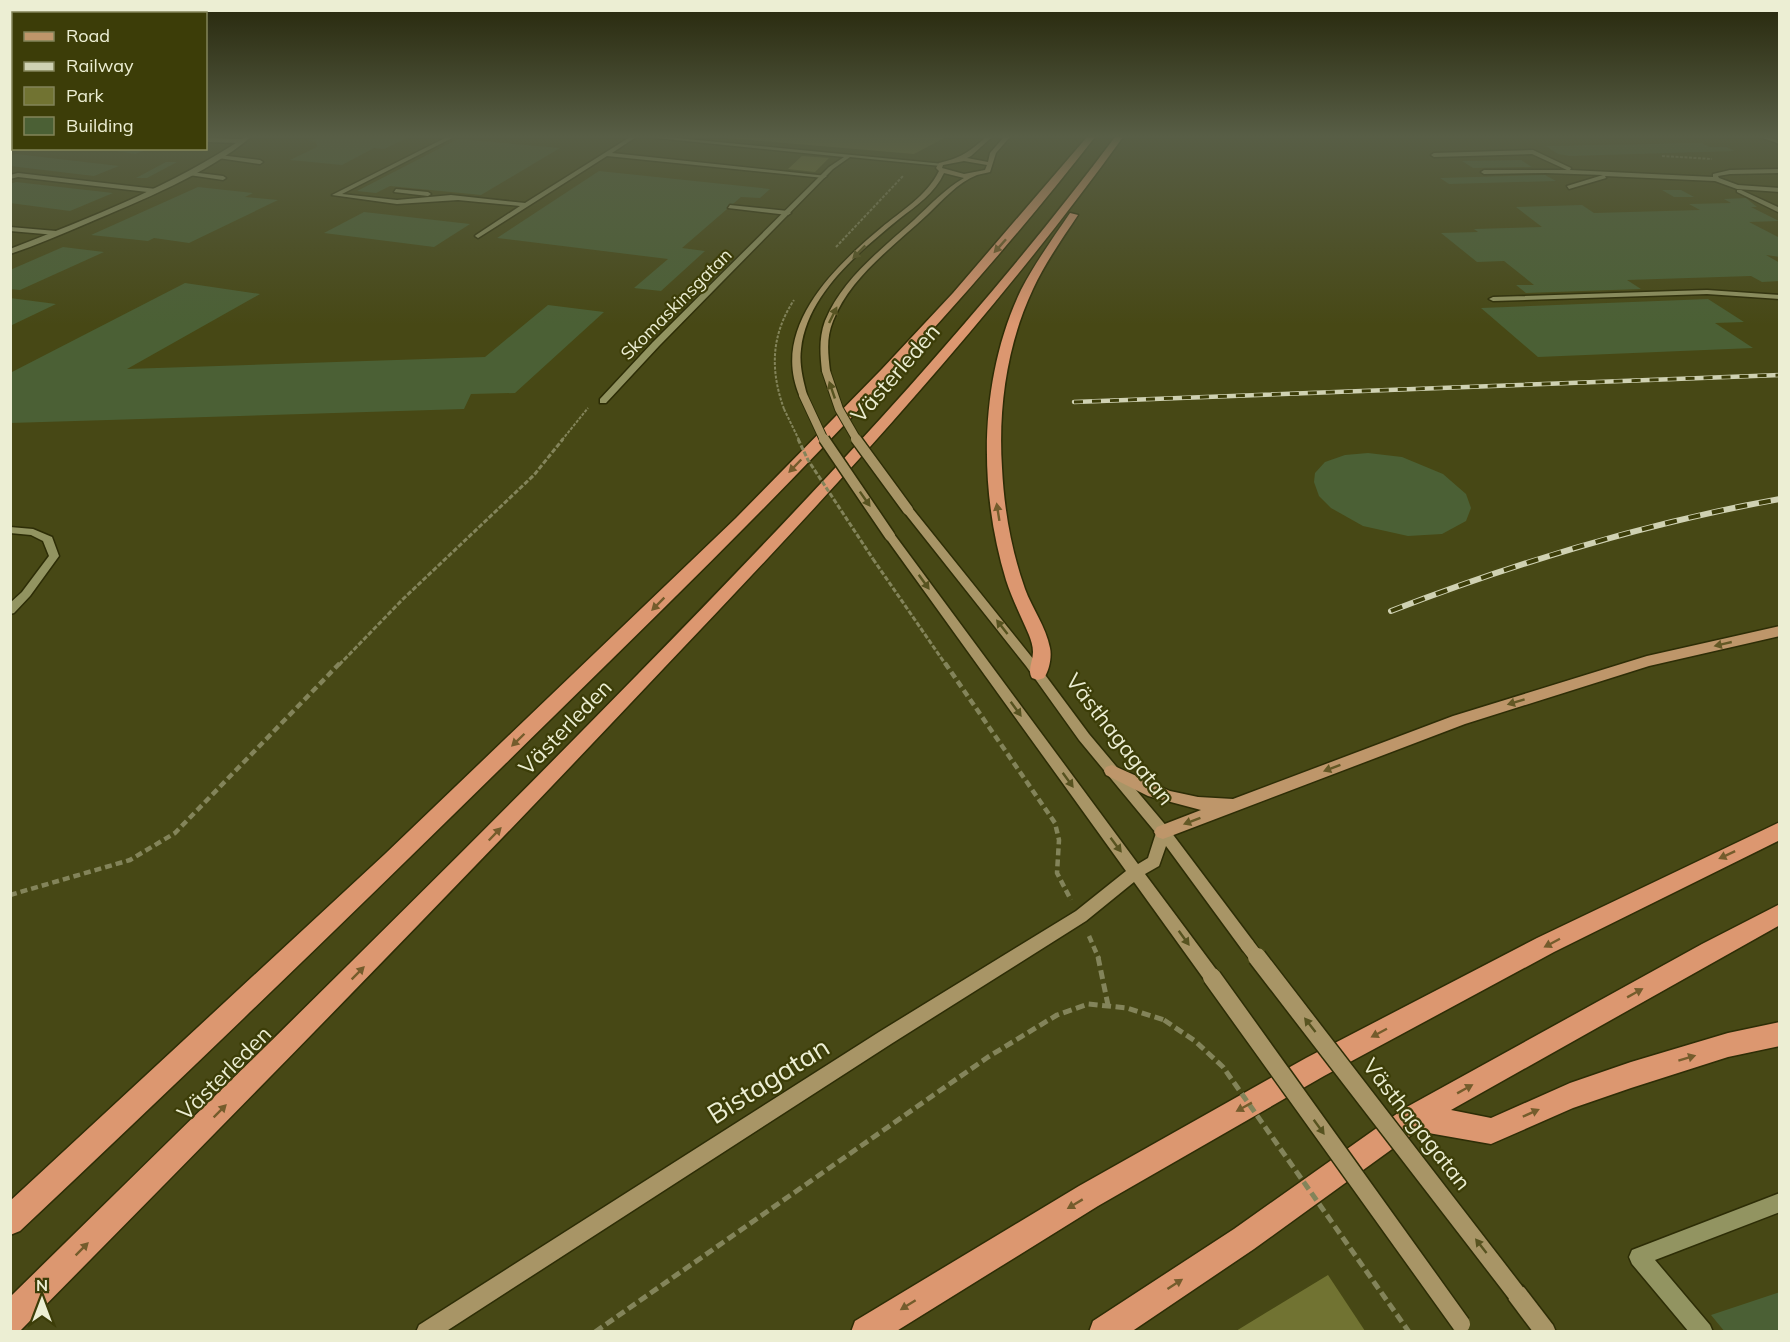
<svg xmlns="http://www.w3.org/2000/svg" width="1790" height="1342" font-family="Mulish,sans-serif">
	<rect width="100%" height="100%" fill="#474815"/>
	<g fill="#717332">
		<polygon points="714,137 946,137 914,154"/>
		<polygon points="802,156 829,158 815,172 788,169"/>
		<polygon points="1328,1275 1365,1331 1236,1331"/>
	</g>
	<g fill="#4b6035">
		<polygon points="319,137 409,137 384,149 374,148 342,165 290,160 317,147 316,142 309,141"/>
		<polygon points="458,139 560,148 481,195 390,186 376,193 357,191"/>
		<polygon points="1701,143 1710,147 1726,147 1735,151 1570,156 1558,154 1546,146"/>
		<polygon points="99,148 149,148 149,149 135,154"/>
		<polygon points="16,154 119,166 94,176 10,166 10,156"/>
		<polygon points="1521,160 1532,167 1473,168 1462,161"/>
		<polygon points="166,162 177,162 147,178 136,178"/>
		<polygon points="599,171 770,189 760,198 741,197 682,248 705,251 661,291 634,288 668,259 497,238"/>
		<polygon points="1545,175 1556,181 1449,184 1440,178"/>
		<polygon points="16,182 113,193 70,211 10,203 10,184"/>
		<polygon points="198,187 253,193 245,197 278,200 189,243 154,238 148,241 91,235"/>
		<polygon points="1662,190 1681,190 1694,197 1674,197"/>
		<polygon points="1746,198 1757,207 1751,207 1779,221 1749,222 1780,238 1780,257 1766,255 1780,263 1780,281 1762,282 1751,276 1627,280 1641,289 1526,293 1516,285 1534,285 1504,261 1477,262 1441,233 1478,232 1474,229 1542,227 1516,207 1582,205 1594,213 1700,210 1689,204 1731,203 1724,199"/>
		<polygon points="364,212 470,224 434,247 324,233"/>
		<polygon points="63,247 104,252 20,290 10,289 10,270"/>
		<polygon points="185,283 260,294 127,369 485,357 548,305 604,312 515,393 471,394 464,409 10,423 10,373"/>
		<polygon points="10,298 56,304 10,326"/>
		<polygon points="1708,299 1744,322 1715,323 1753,348 1538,357 1481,308"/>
		<polygon points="1368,453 1402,457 1443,474 1466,494 1471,508 1466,521 1442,534 1408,536 1363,526 1331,508 1319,496 1314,482 1315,473 1325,462 1345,455"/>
		<polygon points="1780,1292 1780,1332 1725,1332 1711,1315"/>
	</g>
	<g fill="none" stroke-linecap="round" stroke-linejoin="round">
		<defs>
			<g id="lane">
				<polygon points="447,137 454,137 342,194 397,200 451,195 525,203 630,137 636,137 612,153 827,176 824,178 607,156 478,238 475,236 476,235 520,206 458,200 397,204 332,195"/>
				<polygon points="206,138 243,139 246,141 243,143 206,142"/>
				<polygon points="1533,150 1571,168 1570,170 1713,177 1713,174 1730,170 1780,169 1780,173 1730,174 1718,176 1719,178 1738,185 1780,188 1780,192 1737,189 1715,181 1605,176 1606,178 1569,189 1567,186 1603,175 1546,173 1484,174 1481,172 1484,170 1567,170 1532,154 1434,157 1431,155 1434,153"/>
				<polygon points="220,155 260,160 263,162 260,164 218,158"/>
				<polygon points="191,172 223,176 226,178 223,180 189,175"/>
				<polygon points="18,173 156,189 159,191 156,193 18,177 10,179 10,175"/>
				<polygon points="396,189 428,192 431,194 428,196 394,192"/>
				<polygon points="1737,190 1741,190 1780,208 1780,213 1737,192"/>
				<polygon points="730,205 788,211 791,213 788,215 728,208"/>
				<polygon points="10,227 56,231 59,233 56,235 10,231"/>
				<polygon points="1707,290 1780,295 1780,299 1707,294 1493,301 1489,299 1493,297"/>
				<polygon points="10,527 33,529 52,537 59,556 30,596 14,613 10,614 10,603 22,592 49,556 43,541 31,535 10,533"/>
				<polygon points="1780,1193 1780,1212 1655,1260 1710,1325 1713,1332 1689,1332 1632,1264 1629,1257 1632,1250"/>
			</g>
			<g id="street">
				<path d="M245,137h6c-44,37 -111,64 -163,86 -26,11 -51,22 -78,31v-5c82,-32 162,-63 235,-112z"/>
				<polygon points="647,137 666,137 944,164 941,166 850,157 833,169 659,346 606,403 600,403 600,399 653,342 829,167 844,157"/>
				<polygon points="1760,137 1768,137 1780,141 1780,144"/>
			</g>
			<g id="secondary">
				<path d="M986,137h6l-21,19 -4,2 21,4 2,-9 14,-16h6l-14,16 -6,19c-4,1 -9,2 -13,3 -19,7 -35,26 -50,40 -33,31 -77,62 -94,106 -7,17 -5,32 -3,50l-4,2 -4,-2c-2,-18 -3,-33 3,-50 17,-42 57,-72 89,-101 16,-15 31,-31 50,-42l-20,-5c-9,20 -28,33 -45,46 -40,33 -92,75 -98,130 -2,15 2,31 6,46l-7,2c-30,-68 33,-129 81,-169 20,-17 46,-32 58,-57l-3,-3 3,-5c22,-5 30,-11 47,-26zM964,161l23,4 -2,5 -21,4 -22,-6 1,-3z"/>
				<polygon points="908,507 912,508 1034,660 1089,734 1168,828 1253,941 1256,946 1253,951 1248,953 1243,951 1166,846 1159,866 1145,874 1218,972 1220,977 1218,982 1212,984 1206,982 1134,882 1086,921 891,1044 445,1332 416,1332 419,1325 879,1032 1076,911 1126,871 886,538 885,536 886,534 894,534 1138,864 1148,858 1156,833 1079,740 1026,666 904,512 903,510"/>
				<polygon points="1516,1283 1523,1286 1553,1325 1556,1332 1533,1332 1509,1300 1506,1293 1509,1286"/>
			</g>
			<polygon id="primary" points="1780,626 1780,636 1649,666 1465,724 1163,839 1157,837 1154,832 1157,827 1201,810 1148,796 1106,775 1104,771 1106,767 1112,765 1170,791 1198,797 1233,799 1453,716 1647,656"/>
			<g id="highway">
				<path d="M1087,137h8c-163,209 -353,395 -542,580 -176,173 -353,345 -533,514l-10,4v-34l375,-347 351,-336 146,-149 71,-76z"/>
				<path d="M1115,137h8c-137,190 -298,362 -459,531 -211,224 -427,443 -643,662l-11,2v-35c211,-207 423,-413 629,-624 167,-171 333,-345 476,-536z"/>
				<path d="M1070,213l8,2c-16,24 -33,48 -45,74 -26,55 -35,119 -31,179 2,40 9,82 23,121 7,19 21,38 25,59 2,9 -1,23 -6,30l-6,2 -6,-2c-5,-8 1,-17 1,-26 0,-6 -2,-12 -4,-17 -8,-19 -17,-36 -23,-55 -28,-92 -27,-202 15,-290 14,-27 32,-52 49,-77z"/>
				<polygon points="1780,822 1780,840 1554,952 1324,1076 1098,1206 895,1332 851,1332 855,1321 1079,1186 1306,1058 1537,938"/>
				<polygon points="1780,904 1780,925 1451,1110 1491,1118 1570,1083 1631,1062 1728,1033 1780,1022 1780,1046 1728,1057 1631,1088 1573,1108 1491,1144 1417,1131 1254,1249 1131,1332 1089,1332 1093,1321 1234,1229 1405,1108 1702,944"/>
			</g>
		</defs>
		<use href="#lane" stroke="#2d2d06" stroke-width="3"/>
		<use href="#street" stroke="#2d2d06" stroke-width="3"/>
		<use href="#secondary" stroke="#2d2d06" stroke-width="3"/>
		<use href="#primary" stroke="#2d2d06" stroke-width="3"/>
		<use href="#highway" stroke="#2d2d06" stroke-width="3"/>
		<g stroke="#83845a" stroke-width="2" stroke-dasharray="3 1.5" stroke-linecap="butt">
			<polyline points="1662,156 1712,159"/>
			<polyline points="836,247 903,176"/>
			<path d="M784,409c-14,-39 -13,-74 10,-109"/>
			<polyline points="562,440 588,408"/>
		</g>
		<g stroke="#83845a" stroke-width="3" stroke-dasharray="5 2" stroke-linecap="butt">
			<polyline points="873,559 946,665"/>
			<polyline points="339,665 402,600 534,475 563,439"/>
		</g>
		<g stroke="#83845a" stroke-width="4.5" stroke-dasharray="7 4" stroke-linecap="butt">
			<polyline points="945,663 1055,823 1059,840 1057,873 1071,900"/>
			<polyline points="10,895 130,860 175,833 340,663"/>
			<polyline points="1089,936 1099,959"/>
		</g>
		<g stroke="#83845a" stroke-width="5" stroke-dasharray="9 4.5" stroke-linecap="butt">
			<polyline points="1098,957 1108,1005"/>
			<polyline points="595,1332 988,1057 1057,1015 1088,1004 1127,1008 1164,1020"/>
		</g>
		<use href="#lane" fill="#929461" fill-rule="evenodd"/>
		<use href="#street" fill="#929461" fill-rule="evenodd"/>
		<use href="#secondary" fill="#a89566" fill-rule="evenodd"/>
		<use href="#primary" fill="#be966a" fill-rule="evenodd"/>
		<use href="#highway" fill="#dc9770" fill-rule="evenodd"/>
		<defs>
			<polyline id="rail-far1" points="1074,402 1780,375"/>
			<path id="rail" d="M1391,611c127,-49 255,-88 389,-112"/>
		</defs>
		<use href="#rail-far1" stroke="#cfd1b2" stroke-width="4.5"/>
		<use href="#rail" stroke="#cfd1b2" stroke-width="6"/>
		<use href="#rail-far1" stroke="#3c3d08" stroke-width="3" stroke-dasharray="9" stroke-linecap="butt"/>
		<use href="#rail" stroke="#3c3d08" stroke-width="4" stroke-dasharray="12" stroke-linecap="butt"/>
		<defs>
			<g id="secondary-bridge-far3">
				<polyline points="826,371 839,409 857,440"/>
				<polyline points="803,395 824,440"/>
			</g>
			<g id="secondary-bridge-far2">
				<polyline points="824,439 890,536"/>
				<polyline points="856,439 908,510"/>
			</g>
			<polyline id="secondary-bridge-far1" points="1248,946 1258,959"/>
			<g id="secondary-bridge">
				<polyline points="1257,957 1516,1293"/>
				<polyline points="1212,977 1461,1324"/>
			</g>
		</defs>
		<use href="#secondary-bridge-far3" stroke="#2d2d06" stroke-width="10" stroke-linecap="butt"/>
		<use href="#secondary-bridge-far2" stroke="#2d2d06" stroke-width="13" stroke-linecap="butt"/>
		<use href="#secondary-bridge-far1" stroke="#2d2d06" stroke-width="16" stroke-linecap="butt"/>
		<use href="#secondary-bridge" stroke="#2d2d06" stroke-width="21" stroke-linecap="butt"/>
		<polyline stroke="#83845a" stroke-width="2" stroke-dasharray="3 1.5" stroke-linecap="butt" points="784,409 799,440"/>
		<polyline stroke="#83845a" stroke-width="3" stroke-dasharray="5 2" stroke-linecap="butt" points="798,439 808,460 873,559"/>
		<polyline stroke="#83845a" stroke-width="5" stroke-dasharray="9 4.5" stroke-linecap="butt" points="1164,1020 1195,1041 1223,1067 1409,1332"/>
		<use href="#secondary-bridge-far3" stroke="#a89566" stroke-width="8"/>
		<use href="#secondary-bridge-far2" stroke="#a89566" stroke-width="10"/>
		<use href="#secondary-bridge-far1" stroke="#a89566" stroke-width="14"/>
		<use href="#secondary-bridge" stroke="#a89566" stroke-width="18"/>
	</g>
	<defs><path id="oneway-solid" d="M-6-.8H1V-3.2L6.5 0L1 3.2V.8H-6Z" transform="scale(1.5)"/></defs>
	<g fill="#745c2c">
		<use href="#oneway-solid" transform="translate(1000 246) rotate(132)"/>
		<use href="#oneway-solid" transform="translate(795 466) rotate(134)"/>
		<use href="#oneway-solid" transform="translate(998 512) rotate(-99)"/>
		<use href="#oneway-solid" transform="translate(658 604) rotate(135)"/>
		<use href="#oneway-solid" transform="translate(518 740) rotate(136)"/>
		<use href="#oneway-solid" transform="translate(495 834) rotate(-46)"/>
		<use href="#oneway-solid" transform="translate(1727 855) rotate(155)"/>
		<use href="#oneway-solid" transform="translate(1552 943) rotate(152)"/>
		<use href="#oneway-solid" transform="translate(358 973) rotate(-45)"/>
		<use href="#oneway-solid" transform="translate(1635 993) rotate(-29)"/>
		<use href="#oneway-solid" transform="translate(1379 1033) rotate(152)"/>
		<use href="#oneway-solid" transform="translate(1687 1058) rotate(-17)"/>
		<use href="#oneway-solid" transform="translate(1465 1089) rotate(-29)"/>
		<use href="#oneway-solid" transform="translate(1244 1107) rotate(151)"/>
		<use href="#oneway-solid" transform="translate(220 1111) rotate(-45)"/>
		<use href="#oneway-solid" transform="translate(1531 1113) rotate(-24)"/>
		<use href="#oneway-solid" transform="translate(1075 1204) rotate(149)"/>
		<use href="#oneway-solid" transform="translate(82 1249) rotate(-45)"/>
		<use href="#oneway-solid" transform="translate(1175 1284) rotate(-33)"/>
		<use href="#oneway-solid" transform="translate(908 1305) rotate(148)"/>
	</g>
	<g fill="#575320">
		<use href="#oneway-solid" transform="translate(859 252) rotate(134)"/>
		<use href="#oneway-solid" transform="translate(833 315) rotate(-64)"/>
		<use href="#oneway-solid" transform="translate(832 390) rotate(-109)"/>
		<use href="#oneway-solid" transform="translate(865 499) rotate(55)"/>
		<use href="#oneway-solid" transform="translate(924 582) rotate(54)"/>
		<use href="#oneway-solid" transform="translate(1002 627) rotate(-128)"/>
		<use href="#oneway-solid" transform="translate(1016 709) rotate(54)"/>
		<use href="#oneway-solid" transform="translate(1068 780) rotate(54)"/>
		<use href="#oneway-solid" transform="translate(1116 845) rotate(53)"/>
		<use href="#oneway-solid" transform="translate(1184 938) rotate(54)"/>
		<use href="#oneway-solid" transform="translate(1310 1025) rotate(-128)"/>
		<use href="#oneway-solid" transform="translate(1319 1127) rotate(54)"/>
		<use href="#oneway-solid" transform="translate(1481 1246) rotate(-128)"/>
	</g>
	<g fill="#635825">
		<use href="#oneway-solid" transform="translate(1723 644) rotate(167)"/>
		<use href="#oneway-solid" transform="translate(1516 702) rotate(163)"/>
		<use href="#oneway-solid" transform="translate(1332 768) rotate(159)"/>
		<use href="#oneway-solid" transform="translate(1192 821) rotate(159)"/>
	</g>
	<linearGradient id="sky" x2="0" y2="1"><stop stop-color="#27280c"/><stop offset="0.42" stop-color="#585e46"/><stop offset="1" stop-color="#585e46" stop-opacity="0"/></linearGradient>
	<rect width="1790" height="325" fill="url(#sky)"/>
	<g text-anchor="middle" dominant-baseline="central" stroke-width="4.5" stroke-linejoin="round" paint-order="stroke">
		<g font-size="18" fill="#eceed3" stroke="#3c3d08">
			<text transform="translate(676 304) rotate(-45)">Skomaskinsgatan</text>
		</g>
		<g font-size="22" fill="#eceed3" stroke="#3c3d08">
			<text transform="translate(895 373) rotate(-49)">Västerleden</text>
			<text transform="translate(565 727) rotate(-46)">Västerleden</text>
			<text transform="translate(1120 739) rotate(52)">Västhagagatan</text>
			<text transform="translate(224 1073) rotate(-45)">Västerleden</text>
			<text transform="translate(1417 1124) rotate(52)">Västhagagatan</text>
		</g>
		<g font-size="27" fill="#eceed3" stroke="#3c3d08">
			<text transform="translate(768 1080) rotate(-32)">Bistagatan</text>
		</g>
	</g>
	<rect width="1790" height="1342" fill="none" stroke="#eceed3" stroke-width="24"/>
	<rect x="12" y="12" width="195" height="138" fill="#3c3d08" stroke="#828459" stroke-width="1.5"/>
	<rect x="24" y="32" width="30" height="9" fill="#be966a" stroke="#828459" stroke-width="1.5"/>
	<text x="66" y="42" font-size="18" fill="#eceed3">Road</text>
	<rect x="24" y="62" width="30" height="9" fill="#cfd1b2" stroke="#828459" stroke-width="1.5"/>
	<text x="66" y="72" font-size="18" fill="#eceed3">Railway</text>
	<rect x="24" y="87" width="30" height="18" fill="#717332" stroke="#828459" stroke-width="1.5"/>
	<text x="66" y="102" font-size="18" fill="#eceed3">Park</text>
	<rect x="24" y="117" width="30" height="18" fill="#4b6035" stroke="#828459" stroke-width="1.5"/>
	<text x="66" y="132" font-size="18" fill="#eceed3">Building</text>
	<g transform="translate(42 1300)" stroke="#3c3d08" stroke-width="4.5" paint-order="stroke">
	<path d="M0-4.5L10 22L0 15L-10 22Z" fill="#eceed3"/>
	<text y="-9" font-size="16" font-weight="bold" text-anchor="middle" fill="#eceed3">N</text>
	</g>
</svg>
